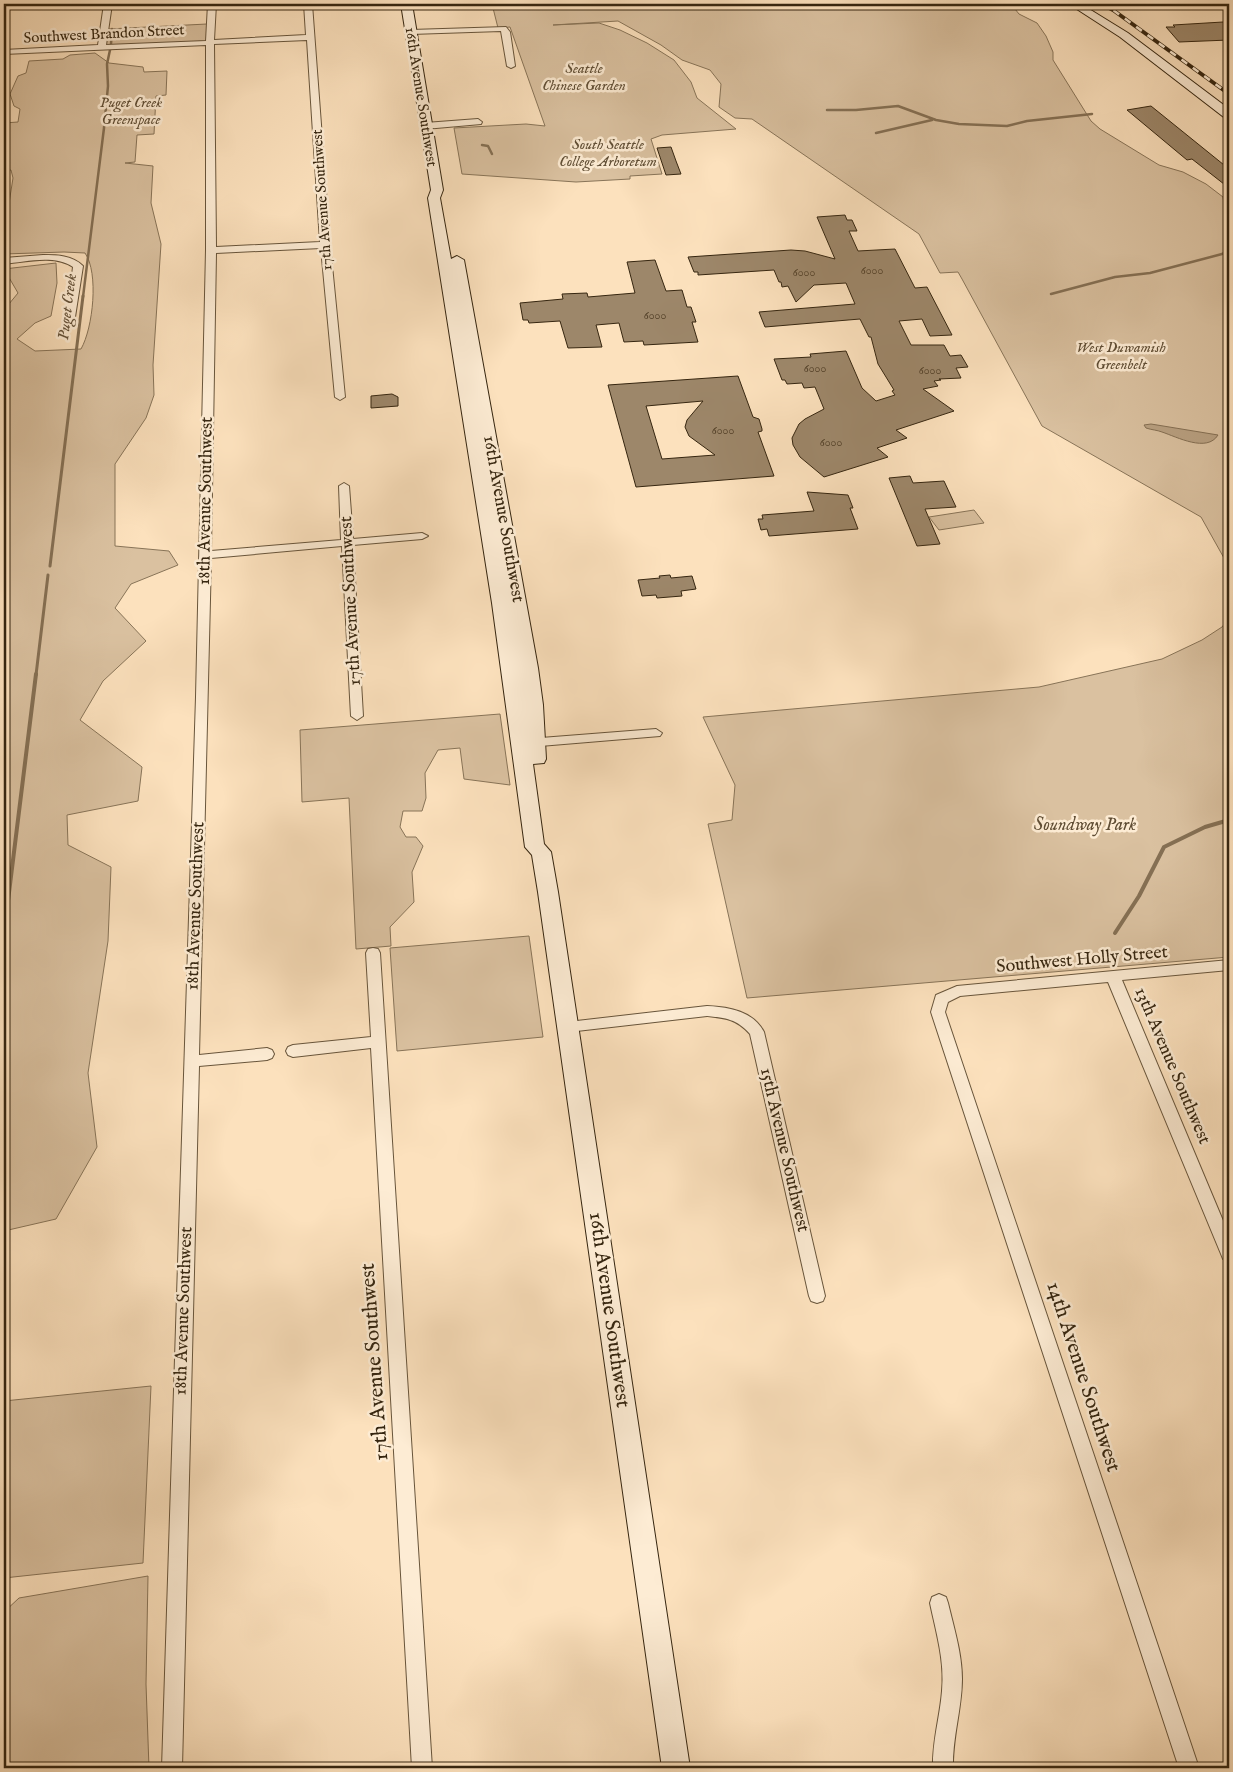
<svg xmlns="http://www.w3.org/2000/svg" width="1233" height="1772" font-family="'IM FELL English',serif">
	<rect width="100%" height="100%" fill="#fce1bd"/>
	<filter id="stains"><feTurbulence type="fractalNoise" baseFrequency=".004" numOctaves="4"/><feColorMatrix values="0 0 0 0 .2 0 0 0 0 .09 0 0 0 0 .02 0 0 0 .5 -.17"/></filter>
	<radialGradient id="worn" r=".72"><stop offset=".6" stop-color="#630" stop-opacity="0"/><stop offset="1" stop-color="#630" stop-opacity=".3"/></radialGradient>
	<g fill="#dac1a0" stroke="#887458">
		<polygon points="492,4 1011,4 1019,14 1037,23 1046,36 1053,52 1053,60 1091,121 1100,129 1159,165 1183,172 1206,184 1223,197 1227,224 1229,226 1229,567 1201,517 1042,426 962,279 958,272 940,273 919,234 752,119 735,118 719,107 721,84 710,70 682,60 661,45 618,21 553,25 599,23 620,30 647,43 674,60 691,82 697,98 736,129 662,135 651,139 662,174 630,176 630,179 576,182 462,174 454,128 526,124 545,126 510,27 498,28"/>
		<polygon points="207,24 207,41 106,46 108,29"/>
		<path d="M95,53l14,10 34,4 1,5 23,-1 -1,24 -10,1 -2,38 -17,1 -2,27 -10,1 28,3 -2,37 10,41 -8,121 1,30 -8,23 -31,46v82l54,5 9,14 -47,19 -16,24 31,33 -43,40 -23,39 62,47 -4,34 -71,14 1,30 43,22 -3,74 -20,132 9,74 -41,72 -52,12v-608l3,-8 -3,-2v-303l14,-17 -14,-24 52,-6 1,20 -6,33 -16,7 -18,16 18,12 46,-2c12,-21 18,-76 4,-96l-21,-1 -60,2v-36l3,-2 6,-38 -2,-8h-7v-47l14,-1 2,-13 -6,-3 -4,-12 8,-18 8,-3 3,-12 34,-2 7,-4z"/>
		<polygon points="974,510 984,523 939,530 929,517"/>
		<polygon points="1229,618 1229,957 747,998 708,824 732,820 735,785 703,717 1039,687 1162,659 1202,640 1222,627"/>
		<polygon points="500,714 510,785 464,779 460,748 438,750 425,773 426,798 422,811 403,811 400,827 406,837 416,837 423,846 412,872 414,902 390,927 391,946 356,949 349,798 302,802 300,730"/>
		<polygon points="529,936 543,1037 397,1051 390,948"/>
		<polygon points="151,1386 143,1563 4,1578 4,1401"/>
		<polygon points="148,1576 146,1684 149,1768 4,1768 4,1612 19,1598"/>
	</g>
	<path fill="#b9a182" stroke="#857054" d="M1151,424l67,11c-11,18 -41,2 -56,-3 -5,-2 -10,-2 -16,-4l-2,-3z"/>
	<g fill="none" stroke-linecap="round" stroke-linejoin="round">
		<g stroke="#857054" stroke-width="2.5">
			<polyline points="111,44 112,29"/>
			<polyline points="827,110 856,110 898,106 936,120 959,124 1007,126 1027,121 1092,114"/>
			<polyline points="876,133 932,120"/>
			<polyline points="482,145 488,146 492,154"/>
			<polyline points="1051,294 1115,277 1150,273 1222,254 1229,250"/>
			<polyline points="83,297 104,128 108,86 107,64 110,50"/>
		</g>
		<g stroke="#857054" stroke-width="3">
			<polyline points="50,566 83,296"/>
			<polyline points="36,675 48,575"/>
		</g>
		<g stroke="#857054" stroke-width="4">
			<polyline points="4,933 36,674"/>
			<polyline points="1115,933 1139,896 1164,847 1205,827 1229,820"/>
		</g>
	</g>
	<g fill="#9d876a" stroke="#362610" fill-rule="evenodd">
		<polygon points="1223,22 1229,30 1229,40 1179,42 1166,27 1175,27 1173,25"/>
		<polygon points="1151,106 1229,169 1229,188 1192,159 1187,160 1127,110"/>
		<polygon points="671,147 676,161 681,174 666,175 657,148"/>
		<polygon points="845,215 847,220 852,220 857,231 849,231 858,251 895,249 915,288 927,287 952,335 930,336 922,319 899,321 911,345 944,345 950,356 961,355 968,367 956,368 961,378 939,379 941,380 934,381 938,386 923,389 954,411 896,430 907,438 877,448 888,457 824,477 800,457 793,445 792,438 799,424 805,419 824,409 815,387 804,388 802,383 787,384 785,380 782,380 774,359 811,357 810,354 846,351 862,388 876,401 895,395 892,391 894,390 878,364 871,337 869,337 860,319 765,327 759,312 855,304 846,283 814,285 796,302 788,286 782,287 781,282 779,282 774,270 698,275 698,272 694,272 688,257 791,250 805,251 835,259 817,217"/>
		<polygon points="655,260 666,291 682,290 687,307 691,307 696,322 692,322 698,342 644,345 643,341 624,342 619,323 596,325 602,347 568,348 560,321 529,323 528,320 523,320 520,303 563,299 562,294 587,293 588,297 635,293 627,262"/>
		<path d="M738,376l15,41 6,2 3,10v2l-4,1 16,44 -138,11 -28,-102zM703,401l-16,19 -2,7 4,9 26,19 -53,4 -16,-53z"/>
		<polygon points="392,394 398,397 398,406 371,408 371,396"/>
		<polygon points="910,476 913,483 944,481 956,507 925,509 940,544 917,546 889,478"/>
		<polygon points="807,492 848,495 853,508 850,508 858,529 769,536 767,529 761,530 758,519 763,519 762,515 814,511"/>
		<polygon points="670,575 671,578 692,576 696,589 681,591 682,596 657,598 656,595 642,596 638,580 660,578 659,576"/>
	</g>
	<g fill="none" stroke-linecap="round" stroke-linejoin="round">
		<defs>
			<g id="street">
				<path d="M104,4h8l-6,41 100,-4 2,-37h8l-2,36 92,-5 -2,-31h8l18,241 15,152 -5,3 -5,-3 -14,-149 -105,5 -5,298 130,-11 -2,-54 5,-3 5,3 4,53 69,-6 6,3 -6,3 -69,6 10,171 -6,4 -6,-4 -9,-170 -131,12 -12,497 68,-7 5,2 2,4 -2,4 -5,2 -68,6 -17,702h-20l34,-1071 10,-447v-205l-202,9v-4l94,-5zM307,40l13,202 -104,5 -2,-203z"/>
				<polygon points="506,27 510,32 515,66 511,68 507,66 501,31 411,34 407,32 411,30"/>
				<polygon points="478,119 482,122 481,124 425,129 421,126 425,123"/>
				<path d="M43,255c14,0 29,0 40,11l-8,51 -3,1 -5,-3 6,-48c-19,-13 -48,-5 -69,-3v-6z"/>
				<polygon points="656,729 662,733 660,736 528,747 522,743 528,739"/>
				<polygon points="373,948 378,949 380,953 432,1768 412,1768 371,1048 293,1057 288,1055 286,1051 288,1047 293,1045 371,1037 366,953 368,949"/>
				<polygon points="1229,960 1229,970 1122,980 1229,1235 1229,1261 1223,1259 1221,1254 1108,982 960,996 948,1002 945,1012 1199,1768 1179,1768 931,1012 936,995 957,986"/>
				<path d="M707,1006c22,1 46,5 57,26l61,264 -2,5 -6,2 -6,-2 -2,-5 -59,-262c-13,-15 -24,-16 -43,-18l-139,16 -5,-1 -2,-4 2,-4 5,-1z"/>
				<path d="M939,1594l7,3 2,6c6,25 14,51 14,76 0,30 -10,59 -9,89h-20c-1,-26 7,-51 9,-77 3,-30 -6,-59 -12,-88l2,-6z"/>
			</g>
			<g id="secondary">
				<polygon points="401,4 412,4 443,190 440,198 451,259 457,256 464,260 538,668 543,705 546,759 544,763 533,764 544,844 551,852 558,892 690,1768 662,1768 538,892 532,855 525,847 492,603 428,198 431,190"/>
				<polygon points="1069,4 1081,4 1128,33 1229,109 1229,119 1225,118 1120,37"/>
			</g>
		</defs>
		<use href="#street" stroke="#68553b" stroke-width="2"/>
		<use href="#secondary" stroke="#362610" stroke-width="2"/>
		<use href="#street" fill="#fdecd4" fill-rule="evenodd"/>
		<use href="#secondary" fill="#fdecd4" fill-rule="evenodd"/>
		<defs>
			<polyline id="rail" points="1101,4 1113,10 1229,94"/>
		</defs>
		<use href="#rail" stroke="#362610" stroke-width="4"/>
		<use href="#rail" stroke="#fdecd4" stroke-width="2.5" stroke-dasharray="7" stroke-linecap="butt"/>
	</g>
	<g text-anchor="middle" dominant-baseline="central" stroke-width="5" stroke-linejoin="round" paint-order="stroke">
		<g font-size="12" fill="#503e26">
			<text x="872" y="270">6000</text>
			<text x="804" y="272">6000</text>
			<text x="655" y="315">6000</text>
			<text x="815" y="368">6000</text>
			<text x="930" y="370">6000</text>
			<text x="723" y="430">6000</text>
			<text x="831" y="442">6000</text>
		</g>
		<g font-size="15" fill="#362610" stroke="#fdecd4">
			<text transform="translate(104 34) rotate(-3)">Southwest Brandon Street</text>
			<text transform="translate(421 97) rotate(81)">16th Avenue Southwest</text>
			<text transform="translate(322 200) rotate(-94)">17th Avenue Southwest</text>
		</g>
		<g font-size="15" font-style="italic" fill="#5f4d34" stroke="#fdecd4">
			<text x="584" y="68">Seattle<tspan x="584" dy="17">Chinese Garden</tspan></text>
			<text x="131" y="102">Puget Creek<tspan x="131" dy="17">Greenspace</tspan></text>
			<text x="608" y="144">South Seattle<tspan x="608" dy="17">College Arboretum</tspan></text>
			<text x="1121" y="347">West Duwamish<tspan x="1121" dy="17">Greenbelt</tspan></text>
		</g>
		<g font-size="16" font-style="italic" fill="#645138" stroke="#fdecd4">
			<text transform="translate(68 307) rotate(-83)">Puget Creek</text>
		</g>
		<g font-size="18" fill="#362610" stroke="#fdecd4">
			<text transform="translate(206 501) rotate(-89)">18th Avenue Southwest</text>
			<text transform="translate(503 519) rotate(80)">16th Avenue Southwest</text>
			<text transform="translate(351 601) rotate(-93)">17th Avenue Southwest</text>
			<text transform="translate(196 906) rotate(-88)">18th Avenue Southwest</text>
			<text transform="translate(1082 960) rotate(-5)">Southwest Holly Street</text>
			<text transform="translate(1172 1066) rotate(67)">13th Avenue Southwest</text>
			<text transform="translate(784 1150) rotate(77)">15th Avenue Southwest</text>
			<text transform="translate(184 1311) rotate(-88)">18th Avenue Southwest</text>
		</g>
		<g font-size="18" font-style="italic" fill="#5f4d34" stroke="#fdecd4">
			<text x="1085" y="825">Soundway Park</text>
		</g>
		<g font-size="21" fill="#362610" stroke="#fdecd4">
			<text transform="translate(609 1310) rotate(82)">16th Avenue Southwest</text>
			<text transform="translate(375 1362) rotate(-94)">17th Avenue Southwest</text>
			<text transform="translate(1083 1377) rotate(72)">14th Avenue Southwest</text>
		</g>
	</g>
	<rect width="1233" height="1772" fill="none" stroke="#fce1bd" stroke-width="20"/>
	<rect x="5" y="5" width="1223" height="1762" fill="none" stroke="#362610" stroke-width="2.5"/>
	<rect x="10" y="10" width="1213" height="1752" fill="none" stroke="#362610"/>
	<rect width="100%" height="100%" filter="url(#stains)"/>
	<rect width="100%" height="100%" fill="url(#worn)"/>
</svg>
